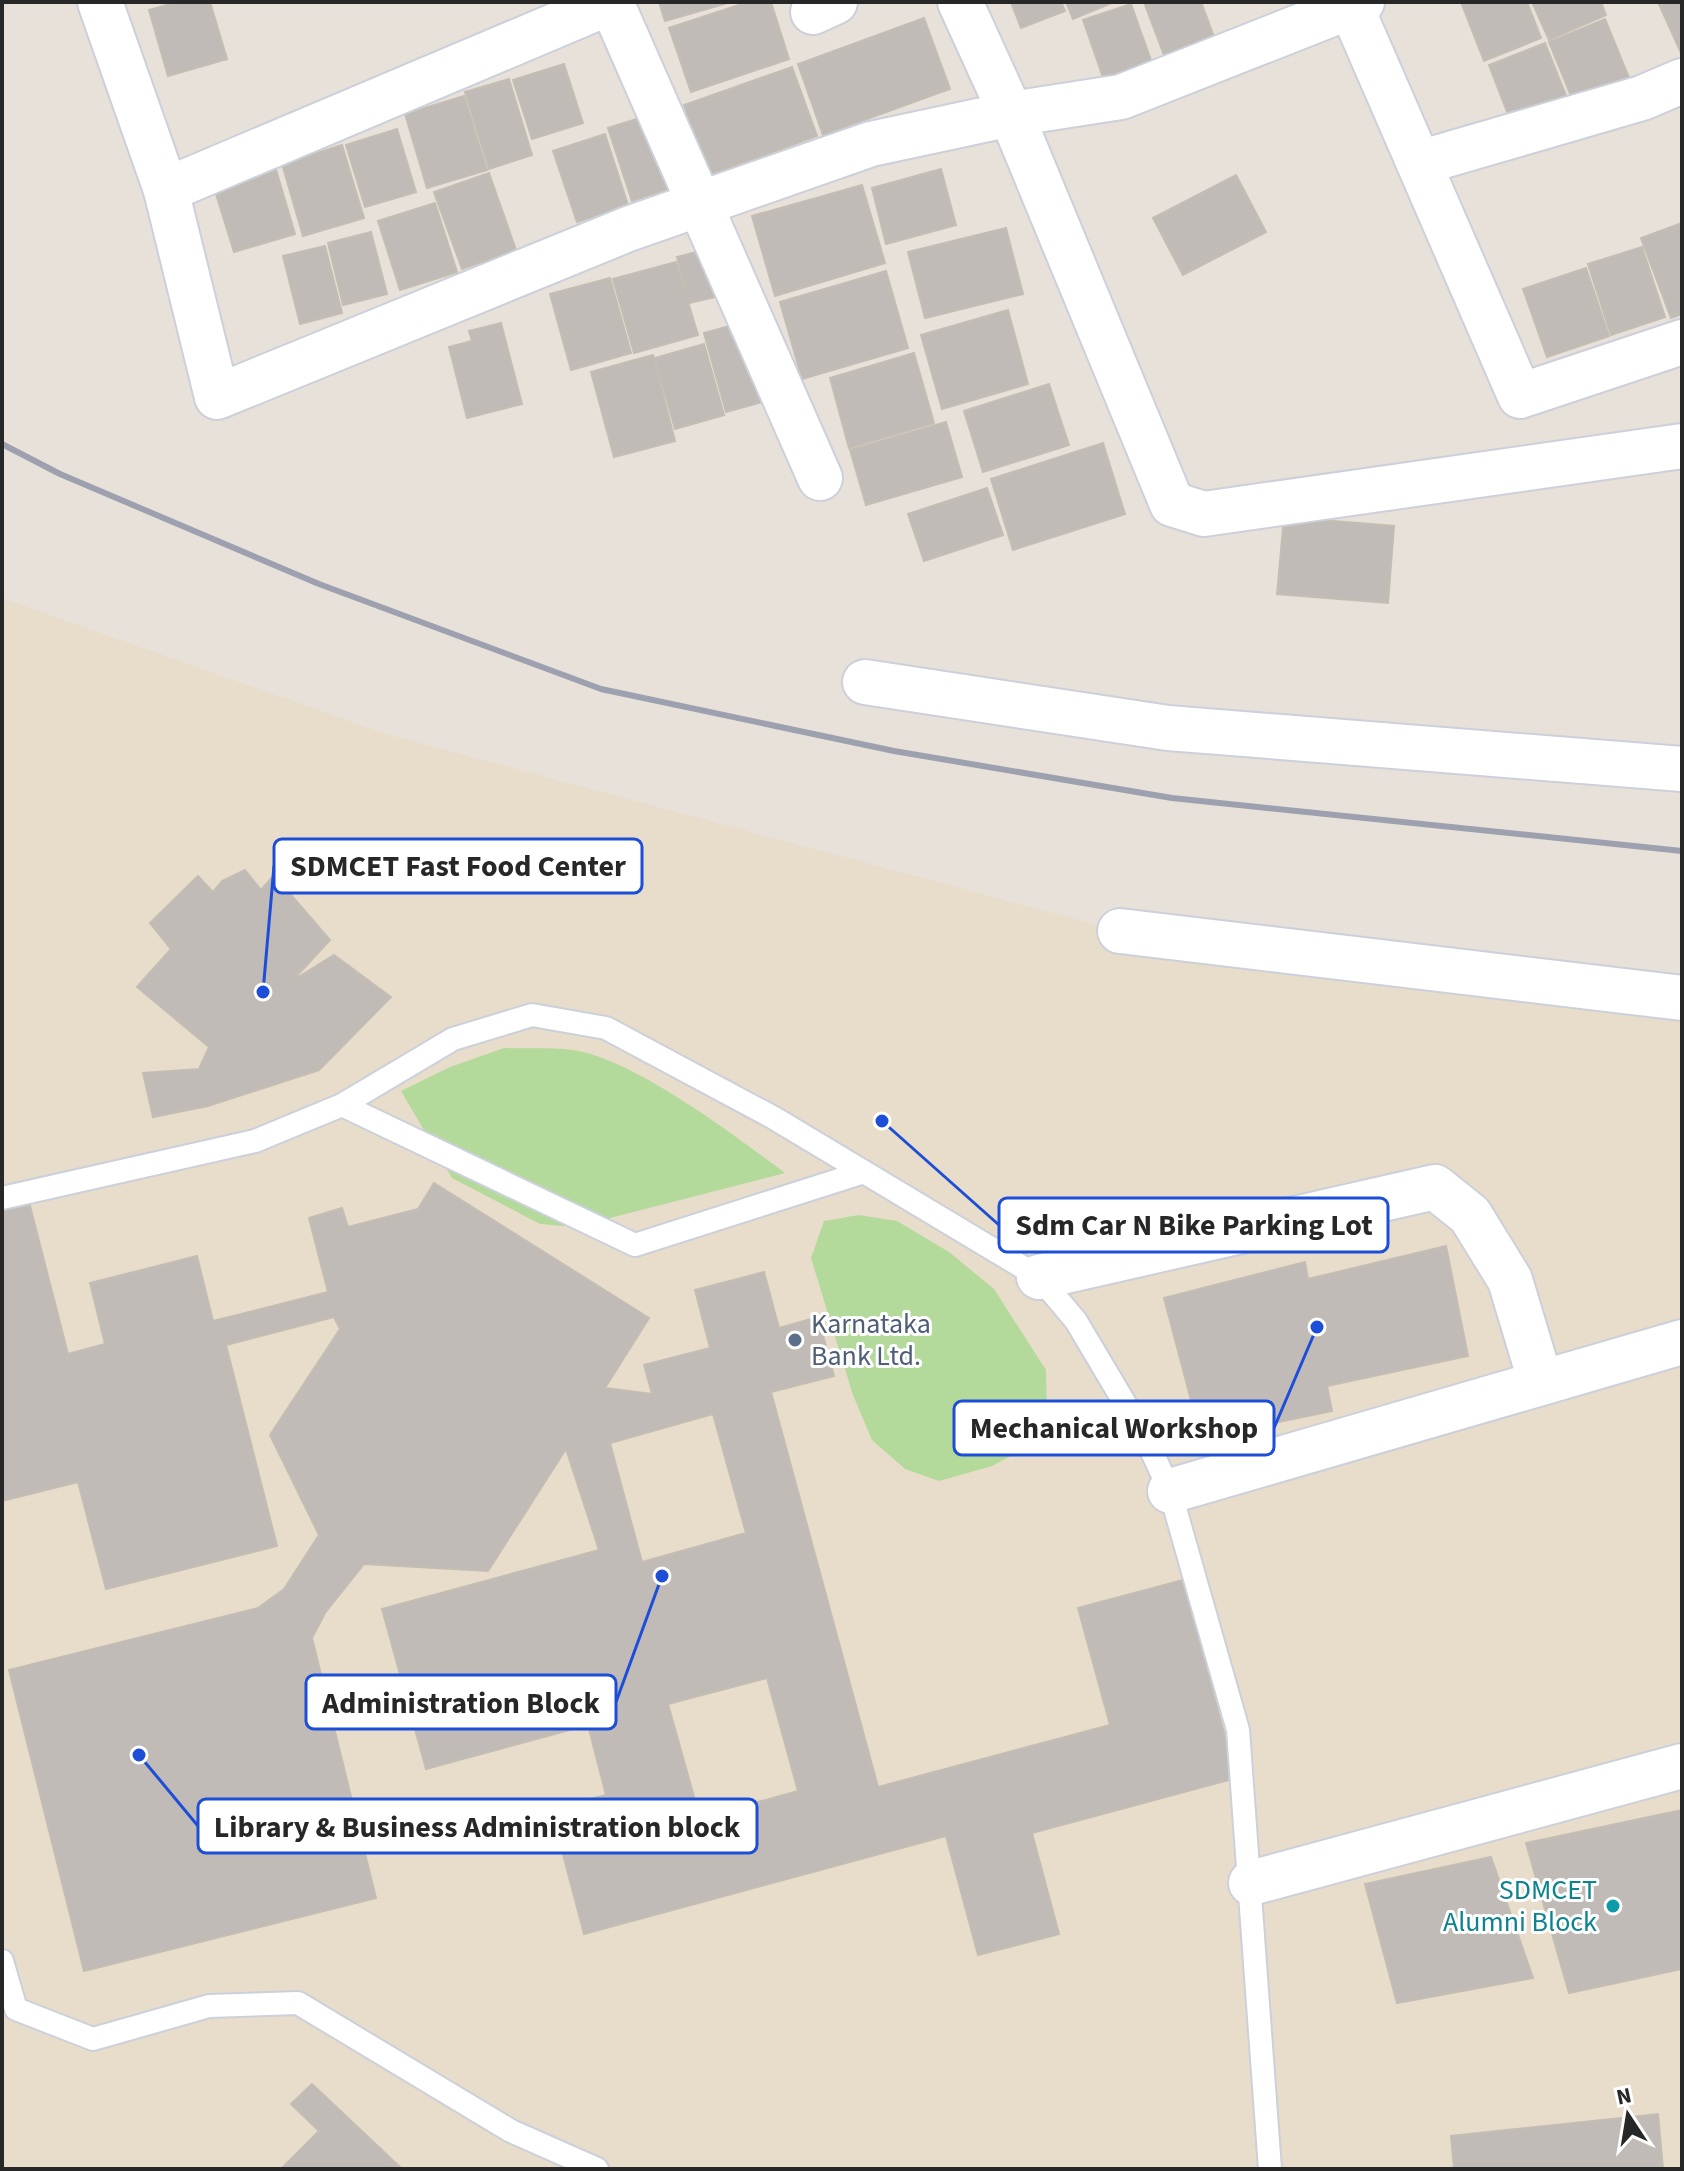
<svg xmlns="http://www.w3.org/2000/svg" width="1684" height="2171" font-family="'Source Sans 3',sans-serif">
	<rect width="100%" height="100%" fill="#e8e1d9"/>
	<polygon fill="#e8ddca" points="2,598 386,734 1120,931 1682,1014 1682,2169 2,2169"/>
	<g fill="#b3da9b">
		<path d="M504,1048c22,1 46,-1 68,2 59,7 164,86 213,123l-210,54 -35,-3 -88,-46 -51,-87 49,-24z"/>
		<polygon points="859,1215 897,1221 949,1252 994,1289 1046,1370 1047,1420 1027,1447 992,1466 939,1481 905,1469 872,1440 853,1395 811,1258 824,1221"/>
	</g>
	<g fill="#c0bbb6" stroke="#c3bdb4" stroke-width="2" fill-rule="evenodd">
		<polygon points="178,2 210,2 227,59 168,76 149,10"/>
		<polygon points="659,2 731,2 665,21"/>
		<polygon points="748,2 771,2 789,59 691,92 669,28"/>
		<polygon points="1011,2 1061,2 1065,11 1021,28"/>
		<polygon points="1066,2 1114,2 1073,19"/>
		<polygon points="1144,2 1201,2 1214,37 1164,55"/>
		<polygon points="1461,2 1527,2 1541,38 1484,61"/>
		<polygon points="1532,2 1601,2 1606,15 1549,40"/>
		<polygon points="1658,2 1682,2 1682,55"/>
		<polygon points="1131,4 1153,66 1105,83 1083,20"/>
		<polygon points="924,18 950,89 823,135 798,64"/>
		<polygon points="1605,19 1634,90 1578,113 1549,42"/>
		<polygon points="1545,43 1573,113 1516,135 1489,65"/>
		<polygon points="564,64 583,123 532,139 513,80"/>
		<polygon points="792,67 817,136 709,175 684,105"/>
		<polygon points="509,79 532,155 489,169 465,92"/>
		<polygon points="464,96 487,170 427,188 405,114"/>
		<polygon points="656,113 680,185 632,201 608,128"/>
		<polygon points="397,129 416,192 365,207 346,145"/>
		<polygon points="605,134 628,205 577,222 553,151"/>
		<polygon points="342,145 364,218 303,236 282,164"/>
		<polygon points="274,163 295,234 234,252 212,181"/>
		<polygon points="941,169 956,225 886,244 872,188"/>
		<polygon points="489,173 516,250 462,269 434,192"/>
		<polygon points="1236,175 1266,232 1183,275 1153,218"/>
		<polygon points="862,185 885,263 775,296 752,216"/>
		<polygon points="435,203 457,272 400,290 378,221"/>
		<polygon points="1682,223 1682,314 1671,318 1641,238"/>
		<polygon points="1006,228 1023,294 925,318 908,252"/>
		<polygon points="371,232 387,294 343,305 328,243"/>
		<polygon points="325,246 342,313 300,324 283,256"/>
		<polygon points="1642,247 1665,317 1611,335 1588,264"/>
		<polygon points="712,248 724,295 689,303 677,257"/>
		<polygon points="676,262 698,335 634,353 613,279"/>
		<polygon points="1586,268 1609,336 1547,357 1523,289"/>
		<polygon points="886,271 908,348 802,379 780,302"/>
		<polygon points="610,278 631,353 571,370 550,294"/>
		<polygon points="1008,310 1028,384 942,409 921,335"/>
		<polygon points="752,320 773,399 726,412 704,333"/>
		<polygon points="501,323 522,404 467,418 449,347 472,341 469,331"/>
		<polygon points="704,344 724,415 675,429 655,358"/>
		<polygon points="914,353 934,423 849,448 830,378"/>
		<polygon points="653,355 675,441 614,457 591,372"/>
		<polygon points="1049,384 1069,445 983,472 964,411"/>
		<polygon points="946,422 962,477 866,505 850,450"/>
		<polygon points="1103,443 1125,514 1013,550 991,479"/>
		<polygon points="987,488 1003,535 924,561 908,514"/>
		<polygon points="1284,517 1394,526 1388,603 1277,594"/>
		<polygon points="245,870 261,890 274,875 330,940 292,981 334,955 391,997 319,1070 208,1106 153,1117 143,1073 199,1069 209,1047 137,987 171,949 150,923 198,876 213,892 222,881"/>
		<path d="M434,1183l215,135 -44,70 47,6 -8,-29 66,-17 -15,-58 69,-18 15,56 39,-11 16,59 -63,16 107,395 232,-62 -32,-117 105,-28 53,198 -204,55 27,101 -81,21 -32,-119 -362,98 -33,-125 55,-14 -18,-70 -162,44 -44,-160 217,-59 -33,-101 -78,122 -124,-7 -39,49 -13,25 64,260 -292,73 -75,-301 249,-62 26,-19 35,-54 -49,-100 70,-106 -6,-12 -108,28 51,201 -171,43 -28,-107 -76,19v-296l26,-7 40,156 37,-10 -15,-61 107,-27 16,65 115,-29 -19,-74 33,-10 6,19 70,-18zM713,1414l33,119 -104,29 -32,-119zM767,1678l31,113 -98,27 -32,-114z"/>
		<polygon points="1446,1246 1468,1356 1327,1386 1332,1411 1201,1438 1164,1298 1305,1262 1308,1279"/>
		<polygon points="1682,1810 1682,1969 1569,1993 1526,1843"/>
		<polygon points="1491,1857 1533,1978 1397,2003 1365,1884"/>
		<polygon points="312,2084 402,2169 281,2169 319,2131 291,2104"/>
		<polygon points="1658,2114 1663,2169 1454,2169 1451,2136"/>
	</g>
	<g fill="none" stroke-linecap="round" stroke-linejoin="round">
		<defs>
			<g id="lane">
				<polyline points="342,1105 635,1245 864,1172"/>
				<polyline points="2,1198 255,1141 342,1105 453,1039 532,1015 606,1028 774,1118 1039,1277 1076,1321 1146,1439 1170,1491 1238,1730 1270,2169"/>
				<polyline points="2,1961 16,2009 93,2039 209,2006 298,2003 511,2131 597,2169"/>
			</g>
			<g id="street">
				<polyline points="100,2 166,190 217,397 628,229 871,144 1011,114 1121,97 1362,2"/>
				<polyline points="611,2 820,478"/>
				<polyline points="960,2 1011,114 1172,504 1204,514 1682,446"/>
				<polyline points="1351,7 1520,396 1682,342"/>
				<polyline points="813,12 835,2"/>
				<polyline points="1419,163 1642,98 1682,81"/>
				<polyline points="166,190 611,2"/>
				<polyline points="865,682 1168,728 1682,769"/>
				<polyline points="1120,931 1682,998"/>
				<polyline points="1039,1277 1435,1187 1470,1215 1510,1280 1541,1383"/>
				<polyline points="1170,1491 1682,1342"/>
				<polyline points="1251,1883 1682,1766"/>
			</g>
		</defs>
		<use href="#lane" stroke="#ccd0da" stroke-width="26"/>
		<use href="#street" stroke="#ccd0da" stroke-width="48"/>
		<use href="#lane" stroke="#fff" stroke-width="22"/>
		<use href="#street" stroke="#fff" stroke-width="44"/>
		<polyline stroke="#9da1af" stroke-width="6" points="2,444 60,474 319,584 601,689 894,751 1172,798 1682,851"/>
	</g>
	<circle fill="#5c6f8a" stroke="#fff" stroke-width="3" cx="795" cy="1340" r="8"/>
	<circle fill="#0f9aa8" stroke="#fff" stroke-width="3" cx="1613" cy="1906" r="8"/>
	<g text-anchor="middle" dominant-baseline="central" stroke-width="6" stroke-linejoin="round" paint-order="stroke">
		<g font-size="28" fill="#4e5e75" stroke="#fff" text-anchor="start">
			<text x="811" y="1324">Karnataka<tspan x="811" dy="32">Bank Ltd.</tspan></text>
		</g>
		<g font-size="28" fill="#0d838f" stroke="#fff" text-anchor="end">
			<text x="1597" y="1890">SDMCET<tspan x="1597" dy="32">Alumni Block</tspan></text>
		</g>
	</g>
	<path fill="none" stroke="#1d4ed8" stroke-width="3" d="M263 992L274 866M882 1121L999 1225M1317 1327L1274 1428M662 1576L616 1702M139 1755L198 1826"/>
	<g fill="#1d4ed8" stroke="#fff" stroke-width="3">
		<circle cx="263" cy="992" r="8"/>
		<circle cx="882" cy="1121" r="8"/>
		<circle cx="1317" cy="1327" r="8"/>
		<circle cx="662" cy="1576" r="8"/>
		<circle cx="139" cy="1755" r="8"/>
	</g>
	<g fill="#fff" stroke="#1d4ed8" stroke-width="3">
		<rect x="274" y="839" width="368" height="54" rx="8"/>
		<rect x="999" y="1198" width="389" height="54" rx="8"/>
		<rect x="954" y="1401" width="320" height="54" rx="8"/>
		<rect x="306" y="1675" width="310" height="54" rx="8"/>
		<rect x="198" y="1799" width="559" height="54" rx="8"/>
	</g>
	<g font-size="30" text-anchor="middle" font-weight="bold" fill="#272727">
		<text x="458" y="876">SDMCET Fast Food Center</text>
		<text x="1194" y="1235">Sdm Car N Bike Parking Lot</text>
		<text x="1114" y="1438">Mechanical Workshop</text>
		<text x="461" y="1713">Administration Block</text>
		<text x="477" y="1837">Library &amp; Business Administration block</text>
	</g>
	<rect width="1684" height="2171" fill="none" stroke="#272727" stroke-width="8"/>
	<g transform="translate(1628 2115) rotate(348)" stroke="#ffffff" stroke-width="6" paint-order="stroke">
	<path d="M0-6L14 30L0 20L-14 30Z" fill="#272727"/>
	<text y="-12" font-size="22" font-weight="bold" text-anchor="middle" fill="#272727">N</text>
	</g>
</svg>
